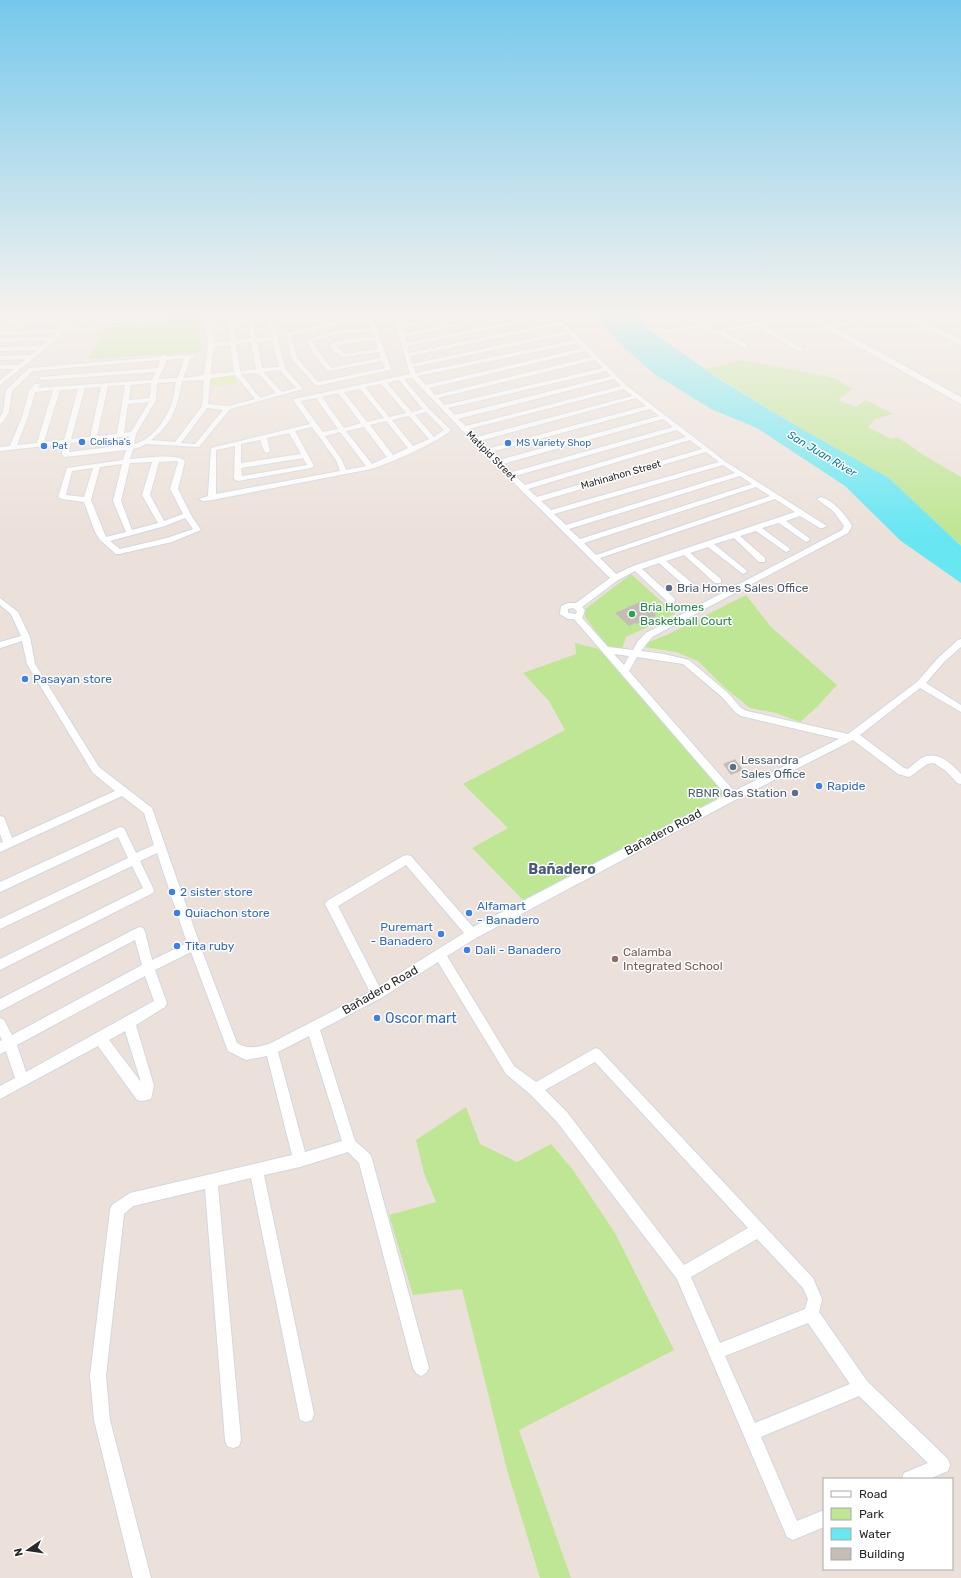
<svg xmlns="http://www.w3.org/2000/svg" width="961" height="1578" font-family="Rubik,sans-serif">
	<rect width="100%" height="100%" fill="#ece1da"/>
	<g fill="#bee694">
		<polygon points="168,312 199,312 201,352 88,359 106,328 160,326"/>
		<polygon points="742,360 835,378 852,389 838,400 856,407 865,400 893,414 875,419 868,427 891,439 897,437 927,457 961,477 961,546 889,478 795,425 705,369"/>
		<polygon points="631,574 675,614 626,637 622,649 607,646 585,617 584,610"/>
		<polygon points="746,595 771,627 837,685 816,708 800,722 776,713 750,708 724,687 698,661 676,652 638,646 667,635"/>
		<polygon points="575,643 599,649 728,797 524,901 472,848 508,828 463,784 565,730 549,701 523,673 576,654"/>
		<polygon points="466,1107 480,1144 517,1162 551,1144 573,1170 615,1233 674,1350 519,1430 571,1578 540,1578 507,1470 462,1289 413,1295 389,1215 436,1202 424,1173 416,1140"/>
	</g>
	<polygon fill="#d6ed8f" points="234,376 237,383 212,387 210,380"/>
	<polygon fill="#68e7f3" points="599,312 634,312 649,330 721,380 795,425 889,478 961,546 961,583 901,541 845,486 757,428 711,409 653,373 624,347 601,323"/>
	<g fill="#c4bdb6">
		<polygon points="644,600 659,612 654,614 656,616 637,624 635,623 629,626 615,613"/>
		<polygon points="735,759 743,770 731,775 723,764"/>
	</g>
	<g fill="none" stroke-linecap="round" stroke-linejoin="round">
		<defs>
			<g id="minor">
				<path d="M43,312h10l-42,12 -5,7 52,-2 4,-5 -1,-12h6l1,10 8,-1 7,-9h5l-8,11 -13,2 -11,15 -56,45v-5l14,-11h-14v-4h18l8,-6 -26,1v-4l30,-1 7,-5 -37,1v-4l41,-1 7,-5 -48,1v-4l52,-1 4,-4 -53,2 -3,2c0,-20 28,-21 43,-25z"/>
				<polygon points="103,312 108,312 101,321 163,318 166,320 163,322 98,325 96,327 92,327 94,322"/>
				<polygon points="140,312 157,313 154,315 116,318 113,316 116,314"/>
				<path d="M203,312h6v2l31,-2 -30,5v6l36,-4 -5,-7h5l5,6 15,-1 -2,-5h5l1,2 2,-2h6l-5,6 12,50 18,21 -73,20 -31,38 -53,-3 -6,3 -7,2 -3,10c14,-1 46,-6 55,2l-7,28 13,26 10,15 -29,12 -53,12h-3l-16,-14 -5,-8 -11,-30 -22,-3 -4,-2 9,-29 56,-8 3,-10 -61,7 -3,-2 1,-11 -63,7v-4l10,-1 12,-29 7,-27 6,-6h4l1,1 -2,3 114,-8 4,-8 -114,8 -2,-1v-2l118,-9 2,-8 -127,11 -21,20 -3,21 -7,11 -2,1v-7l3,-5 3,-22 23,-22 131,-11 3,-3 3,2 29,-1v2l-5,1 -2,9 -5,11 16,-2 5,-2 4,-29zM268,320l4,17 -16,1 -3,-17zM248,322l3,17 -15,2 -1,-17zM229,324l1,17 -16,2 -3,-17zM272,340l7,27 -17,1 -5,-26zM251,342l5,27 -16,2 -4,-27zM230,345l4,27 -24,2 4,-28zM184,358l-2,9 -5,11 -19,1 8,-15v-4zM280,370l16,18 -14,4 -19,-20zM257,373h1l18,20 -16,5 -19,-24zM235,375l20,24 -27,7 -20,-2 2,-25 2,-1zM204,380l-2,26 -27,36 -24,-2c21,-16 27,-34 31,-59zM176,382c-1,4 -1,8 -2,12 -3,19 -20,46 -40,50l2,-10 20,-34 1,-17zM151,383l-1,15 -21,2 2,-15zM125,385l-8,49 -20,2 11,-50zM101,387l-11,50 -19,2 14,-51zM78,389l-14,51 -20,2 16,-52zM53,390l-16,53 -20,2 11,-28 7,-25zM149,402l-18,30 -7,1 4,-29zM207,408l16,2 -28,34 -14,-1zM129,436l-2,9 -58,7 1,-9zM176,461l2,1 -8,27 13,25 -19,7 -14,-26 9,-33zM152,462l-10,33 16,28 -26,7 -11,-29 9,-38zM122,464l-9,37 13,31 -20,5 -15,-37 9,-33zM93,468l-9,29 -18,-2 6,-24zM185,518l8,11 -26,9 -47,11 -10,-8 55,-15z"/>
				<path d="M412,312h20l-32,5 2,8 61,-13h12l-72,16 1,6 101,-22h12l-112,25 2,6 131,-27 -6,-4h8l18,5 69,69 99,76 101,64 -4,2h-3l-20,-12 -14,5 23,17 1,2 -4,2 -27,-19 -17,5 27,20 1,2 -4,2 -30,-21 -16,5 25,22v4h-6l-25,-24 -20,6 32,26 1,2 -4,2 -35,-27 -18,6 31,26v4h-6l-31,-28 -18,6 32,27v4h-6l-33,-29 -17,6 32,29 1,2 -1,2h-6l-33,-31 -17,9 -36,27 3,3 -3,8 26,29 25,3 5,-9 8,-8 196,-103 2,-4 -10,-14 -17,-13 4,-2c13,4 24,17 31,29l-4,7 -196,104 -11,14 23,3 25,6 39,33 13,15 6,3 101,23 69,-52 21,-24 20,-18 3,-1v8l-17,15 -18,21 35,22v7l-41,-24 -60,47 44,33 4,1c4,-3 8,-7 12,-10 16,-10 31,4 41,15v10l-4,-1 -11,-12 -12,-8 -7,1 -13,10 -5,3 -11,-3 -45,-34 -116,59 -261,139 -29,18 67,110 22,16 56,-32 4,-2 4,2 213,228 9,21 -3,13 48,69 81,78 2,6 -2,6 -19,8h-27l2,-6 24,-10 -69,-67 -98,41 36,84 27,-11v17l-31,13 -6,-3 -110,-258 -120,-157 -27,-28 -24,-20 -68,-112 -57,36 -61,32 35,111 15,13 2,5 57,209 -3,5 -5,3 -5,-3 -3,-5 -54,-205 -11,-11 -48,15 -36,8 50,239 -2,6 -6,2 -6,-2 -49,-242 -33,8 23,254 -2,6 -6,2 -6,-2 -2,-6 -20,-251 -72,17 -9,8 -18,162 4,44 41,158h-18l-39,-158 -4,-44 20,-166 2,-5 18,-12 162,-38 -25,-99 -21,4 -18,-9 -37,-99 -36,18 12,33 -2,4 -29,18 18,61 -3,13 -9,2 -5,-1 -39,-54 -98,53v-13l15,-8 -9,-27 -6,3v-13l2,-1 -2,-4v-18l4,2 8,15 130,-70 -7,-25 -135,71v-12l139,-72 4,1 2,4 7,28 35,-17 -30,-90 -17,8 14,29 -1,3 -153,77v-11l143,-71 -11,-22 -132,63v-10l128,-61 -10,-21 -118,55v-10l120,-55 4,1 12,25 18,-8 -10,-32 -22,-17 -122,56v-9l3,-1 -3,-8v-18l4,1 8,21 103,-47 -22,-18 -66,-109 -5,-23 -22,7v-6l21,-6 -10,-22 -11,-9v-7l18,14 12,25 5,27 64,103 53,41 48,137 37,98c11,7 20,4 32,1l101,-52 -45,-88 2,-3 76,-45 4,-1 4,1 62,71 253,-132 -152,-176h-6l-8,-5 1,-8 7,-3h8l34,-25 -115,-114 -32,-33 -2,-1 -1,-2 -48,-50 -8,1 25,30 22,21c-12,12 -63,34 -80,39l-159,31 -9,1 -4,-2 9,-3 3,-48 99,-24 -17,-24 1,-1 116,-25 -16,-56 -20,2 17,49 -1,1 -73,16 -2,-1 -24,-27 -5,-25 50,-12zM544,318l10,1 3,3 -148,31 -1,-7zM369,321l2,7 -32,2 -33,10 7,13 15,18 54,-10 3,7 -67,14 -21,-24 -6,-23 45,-10zM560,325l6,6 -154,33 -2,-8zM372,331l2,6 -30,2 -14,5 3,6 9,7 37,-5 2,6 -50,10 -13,-17 -6,-10 27,-7zM569,334l6,6 -159,33 -3,-6zM375,340l3,9 -33,5 -7,-6 -2,-3zM578,343l5,5 -157,37 -8,-9zM586,351l6,6 -157,38 -6,-7zM595,360l8,8 -158,37 -7,-7zM606,371l5,5 -156,39 -7,-7zM614,379l7,7 -155,40 -8,-7zM399,380l24,29 -11,3 -25,-29zM381,384l25,29 -17,4 -24,-30zM360,389l24,29 -17,4 -23,-30zM624,389l8,7 -155,41 -8,-8zM338,393l23,30 -17,5 -22,-31zM316,398l22,31 -15,3 -23,-31zM636,398l10,8 -159,43 -7,-8zM650,409l9,7 -160,44 -8,-8zM426,412l18,18 -10,7 -19,-22zM409,416l20,23 -16,7 -21,-26zM663,419l10,8 -161,45 -9,-8zM386,421l22,27 -15,7 -23,-30zM312,427l24,33 4,11 -124,23v-44l19,-4 -1,33 4,2 73,-13 3,-2 -19,-35zM364,427l23,30 -15,7 -26,-33zM677,430l9,7 -161,48 -10,-9zM340,432l26,34 -20,4 -4,-10 -17,-24zM289,433l12,21 -60,9v-19l19,-4 4,11 3,2 3,-2 -3,-13zM690,440l12,9 -165,48 -9,-8zM706,452l13,10 -168,48 -10,-9zM303,458l4,7 -65,11 -1,-8zM723,465l12,8 -169,52 -12,-11zM740,476l12,8 -172,55 -11,-10zM756,487l14,9 -174,59 -12,-12zM775,499l20,13 -162,54 -17,8 -16,-16zM573,608l4,3 -1,3 -8,-1v-4zM614,654l15,2 -5,9zM637,657l46,7 39,33 13,15 6,4 98,23 -105,52 -105,-120zM406,865l58,68 -85,53 -41,-80zM145,976l9,25 -128,71 -9,-27zM125,1031l16,51 -32,-42zM309,1036l33,105 -37,11 -27,-100zM595,1062l153,166 -64,37 -117,-153 -22,-22zM757,1239l46,49 5,11 -3,10 -85,34 -29,-66zM808,1323l42,61 -95,39 -30,-67z"/>
				<polygon points="678,312 685,312 717,331 754,322 781,312 789,312 760,323 804,350 799,351 755,325 725,332 747,345 748,346 745,348 719,334 714,334 701,327 664,333 664,331 697,324"/>
				<polygon points="880,312 890,312 829,330 826,328"/>
				<polygon points="946,312 953,312 961,316 961,320"/>
			</g>
			<polygon id="tertiary" points="892,312 902,312 961,340 961,345"/>
			<polygon id="secondary" points="797,312 807,312 961,397 961,404"/>
		</defs>
		<use href="#minor" stroke="#cfd7e3" stroke-width="2"/>
		<use href="#tertiary" stroke="#cfd7e3" stroke-width="1"/>
		<use href="#secondary" stroke="#cfd7e3" stroke-width="2"/>
		<use href="#minor" fill="#fff" fill-rule="evenodd"/>
		<use href="#tertiary" fill="#fff" fill-rule="evenodd"/>
		<use href="#secondary" fill="#fff" fill-rule="evenodd"/>
	</g>
	<linearGradient id="sky" x2="0" y2="1"><stop stop-color="#75c8ec"/><stop offset="0.59" stop-color="#f6f2ee"/><stop offset="1" stop-color="#f6f2ee" stop-opacity="0"/></linearGradient>
	<rect width="961" height="533" fill="url(#sky)"/>
	<g fill="#3f7fe0" stroke="#fff" stroke-width="1.5">
		<circle cx="82" cy="442" r="4"/>
		<circle cx="508" cy="443" r="4"/>
		<circle cx="44" cy="446" r="4"/>
		<circle cx="25" cy="679" r="4"/>
		<circle cx="819" cy="786" r="4"/>
		<circle cx="172" cy="892" r="4"/>
		<circle cx="177" cy="913" r="4"/>
		<circle cx="469" cy="913" r="4"/>
		<circle cx="441" cy="934" r="4"/>
		<circle cx="177" cy="946" r="4"/>
		<circle cx="467" cy="950" r="4"/>
		<circle cx="377" cy="1018" r="4"/>
	</g>
	<g fill="#5c6f8a" stroke="#fff" stroke-width="1.5">
		<circle cx="669" cy="588" r="4"/>
		<circle cx="733" cy="767" r="4"/>
		<circle cx="795" cy="793" r="4"/>
	</g>
	<circle fill="#2e9e5b" stroke="#fff" stroke-width="1.5" cx="632" cy="614" r="4"/>
	<circle fill="#8d6e63" stroke="#fff" stroke-width="1.5" cx="615" cy="959" r="4"/>
	<g text-anchor="middle" dominant-baseline="central" stroke-width="3" stroke-linejoin="round" paint-order="stroke">
		<g font-size="10" fill="#366cbe" stroke="#fff" text-anchor="start">
			<text x="90" y="442">Colisha's</text>
			<text x="516" y="443">MS Variety Shop</text>
			<text x="52" y="446">Pat</text>
		</g>
		<g font-size="10" fill="#292929" stroke="#fff">
			<text transform="translate(491 456) rotate(45)">Matipid Street</text>
			<text transform="translate(621 475) rotate(-16)">Mahinahon Street</text>
		</g>
		<g font-size="11" font-style="italic" fill="#087f98" stroke="#fff">
			<text transform="translate(822 454) rotate(31)">San Juan River</text>
		</g>
		<g font-size="12" fill="#4e5e75" stroke="#fff" text-anchor="start">
			<text x="677" y="588">Bria Homes Sales Office</text>
			<text x="741" y="760">Lessandra<tspan x="741" dy="14">Sales Office</tspan></text>
			<text x="787" y="793" text-anchor="end">RBNR Gas Station</text>
		</g>
		<g font-size="12" fill="#27864d" stroke="#fff" text-anchor="start">
			<text x="640" y="607">Bria Homes<tspan x="640" dy="14">Basketball Court</tspan></text>
		</g>
		<g font-size="12" fill="#366cbe" stroke="#fff" text-anchor="start">
			<text x="33" y="679">Pasayan store</text>
			<text x="827" y="786">Rapide</text>
			<text x="180" y="892">2 sister store</text>
			<text x="477" y="906">Alfamart<tspan x="477" dy="14">- Banadero</tspan></text>
			<text x="185" y="913">Quiachon store</text>
			<text x="433" y="927" text-anchor="end">Puremart<tspan x="433" dy="14">- Banadero</tspan></text>
			<text x="185" y="946">Tita ruby</text>
			<text x="475" y="950">Dali - Banadero</text>
		</g>
		<g font-size="12" fill="#292929" stroke="#fff">
			<text transform="translate(663 832) rotate(-28)">Bañadero Road</text>
			<text transform="translate(380 990) rotate(-30)">Bañadero Road</text>
		</g>
		<g font-size="12" fill="#785e54" stroke="#fff" text-anchor="start">
			<text x="623" y="952">Calamba<tspan x="623" dy="14">Integrated School</tspan></text>
		</g>
		<g font-size="14" font-weight="bold" fill="#485a7c" stroke="#fff">
			<text x="562" y="869">Bañadero</text>
		</g>
		<g font-size="14" fill="#366cbe" stroke="#fff" text-anchor="start">
			<text x="385" y="1018">Oscor mart</text>
		</g>
	</g>
	<rect x="823" y="1478" width="130" height="92" fill="#ffffff" stroke="#a9a9a9"/>
	<rect x="831" y="1491" width="20" height="6" fill="#ffffff" stroke="#a9a9a9"/>
	<text x="859" y="1498" font-size="12" fill="#292929">Road</text>
	<rect x="831" y="1508" width="20" height="12" fill="#bee694" stroke="#a9a9a9"/>
	<text x="859" y="1518" font-size="12" fill="#292929">Park</text>
	<rect x="831" y="1528" width="20" height="12" fill="#68e7f3" stroke="#a9a9a9"/>
	<text x="859" y="1538" font-size="12" fill="#292929">Water</text>
	<rect x="831" y="1548" width="20" height="12" fill="#c4bdb6" stroke="#a9a9a9"/>
	<text x="859" y="1558" font-size="12" fill="#292929">Building</text>
	<g transform="translate(28 1550) rotate(257)" stroke="#ffffff" stroke-width="3" paint-order="stroke">
	<path d="M0-3L7 15L0 10L-7 15Z" fill="#292929"/>
	<text y="-6" font-size="11" font-weight="bold" text-anchor="middle" fill="#292929">N</text>
	</g>
</svg>
